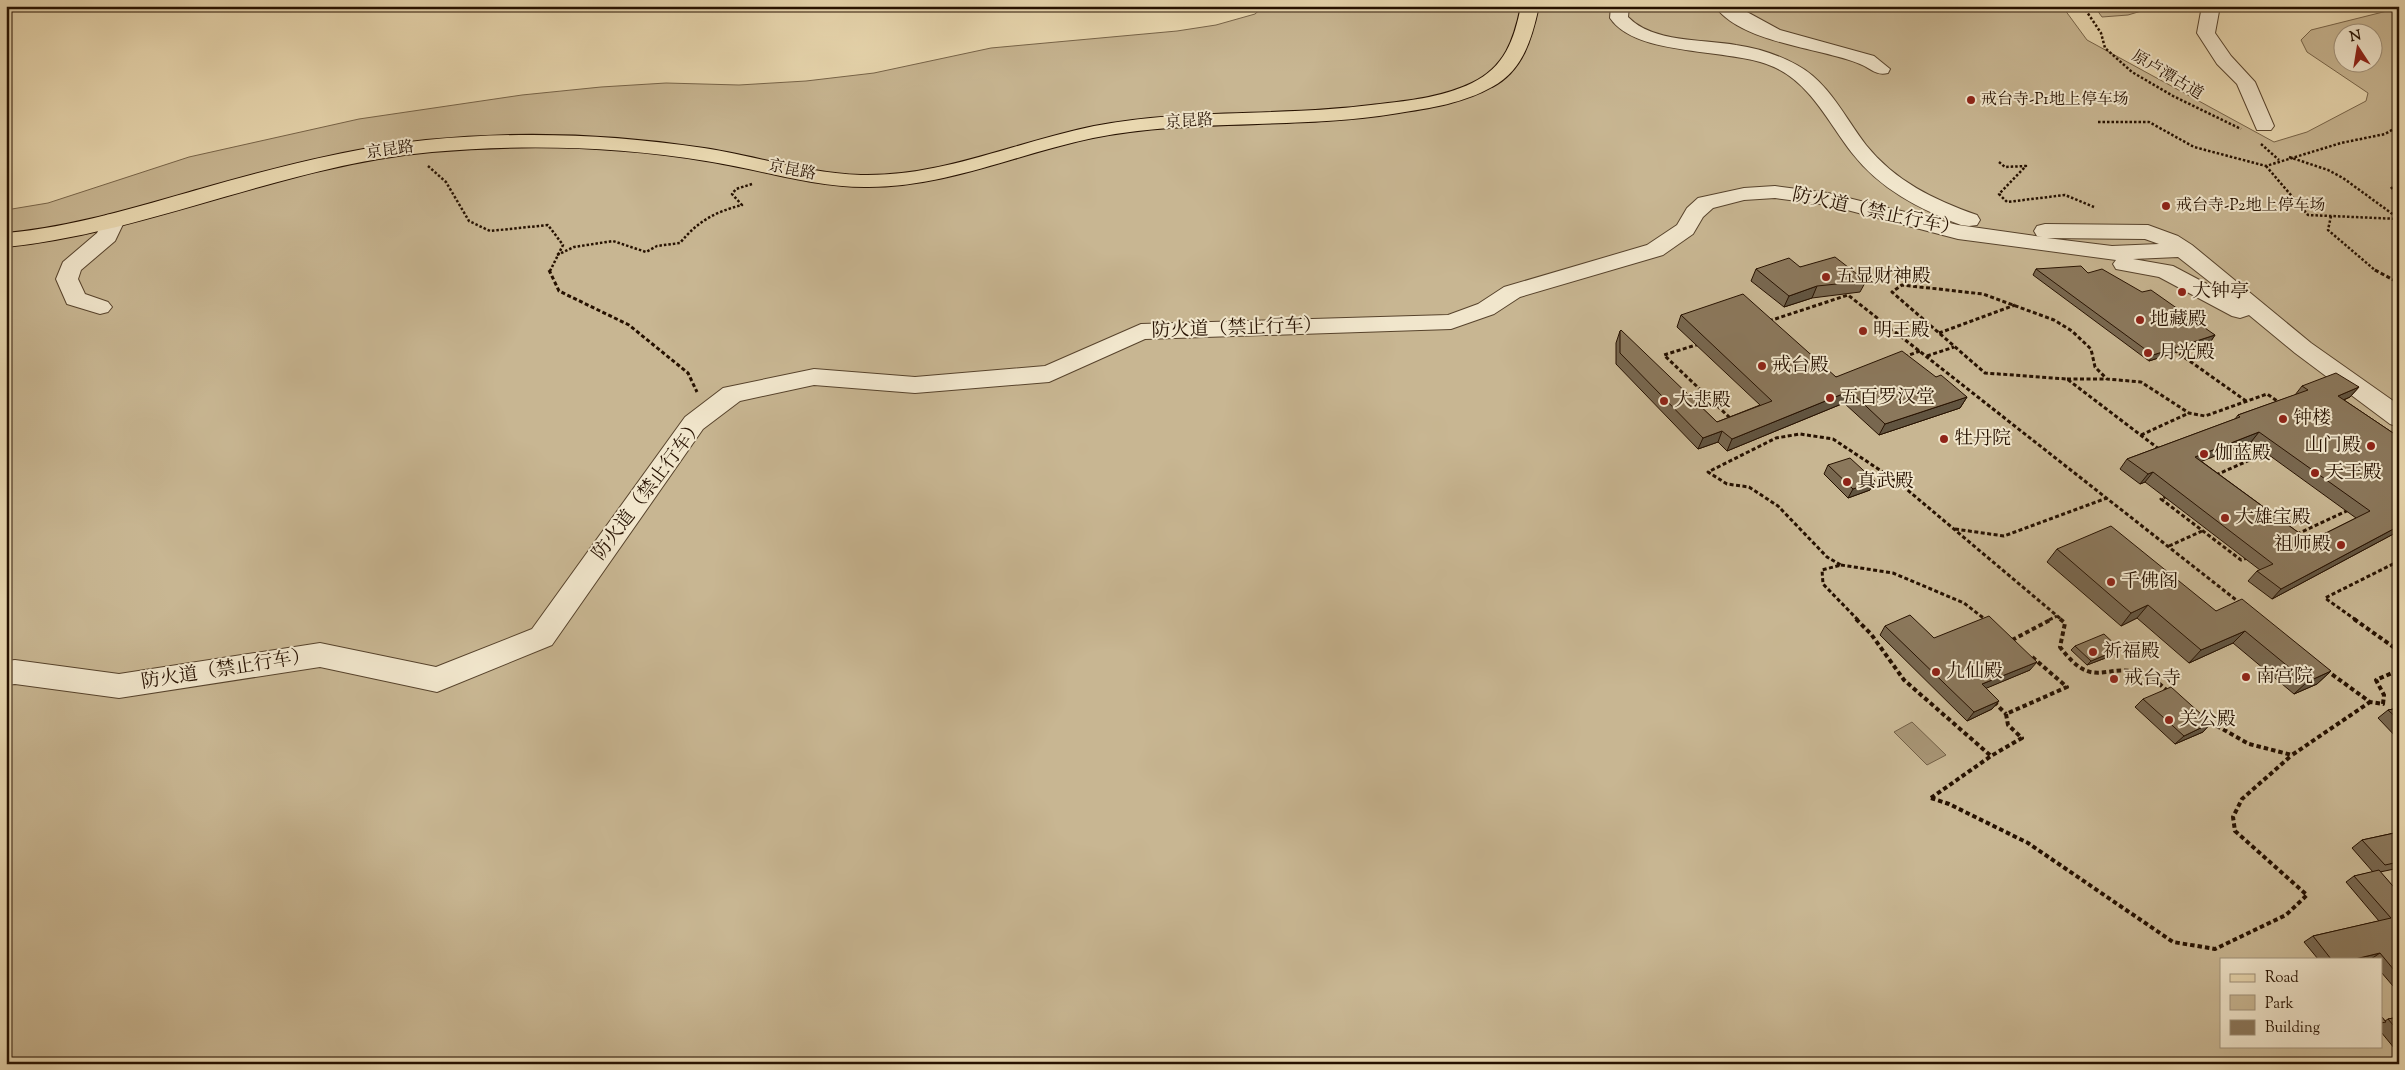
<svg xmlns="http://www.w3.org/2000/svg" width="2405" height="1070" font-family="'Sorts Mill Goudy','Noto Serif SC',serif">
	<rect width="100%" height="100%" fill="#e9d8b0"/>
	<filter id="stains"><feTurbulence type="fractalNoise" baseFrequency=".004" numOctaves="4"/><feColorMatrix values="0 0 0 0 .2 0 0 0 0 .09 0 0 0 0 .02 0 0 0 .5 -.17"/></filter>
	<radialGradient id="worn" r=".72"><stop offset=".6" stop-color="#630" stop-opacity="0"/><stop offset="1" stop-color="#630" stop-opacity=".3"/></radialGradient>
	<g fill="#c8b692" stroke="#776449" fill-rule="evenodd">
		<path d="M1264,6h798l25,34 187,102 33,-10 59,-31 2,-8 -61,-41 -6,-12 10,-10 88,-22v1056h-2393v-854l42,-7 141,-46 170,-38 163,-24 79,-8 65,-4 73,2 67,-4 68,-8 117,-25 186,-17 39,-6 39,-11zM2342,32h30v30h-30zM2221,959h160v87h-160z"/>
		<polygon points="2094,6 2158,6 2128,15 2102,17"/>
	</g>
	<polygon fill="#a79474" stroke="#736046" points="1912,722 1946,755 1927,765 1894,732"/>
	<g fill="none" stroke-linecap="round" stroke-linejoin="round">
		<defs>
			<g id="minor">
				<path d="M1611,6h18l-1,11c25,26 75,22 108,28 21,3 43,10 61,20 32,17 48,53 69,80 29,36 68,55 111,70l3,5 -3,5 -8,1 -8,-1c-42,-16 -81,-36 -109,-72 -24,-31 -41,-69 -78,-86 -44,-20 -137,-9 -164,-49z"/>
				<path d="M1715,6h21l44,24 94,26 16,13 -2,4c-13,3 -17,-5 -28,-9 -38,-16 -120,-21 -145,-58z"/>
				<polygon points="2202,6 2220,6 2215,33 2231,56 2255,82 2274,126 2271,130 2257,130 2237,84 2217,64 2197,33"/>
				<path d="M1775,186l53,7 130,32 84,12 -5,-1 -3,-5 3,-5 8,-2 103,1 30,11 14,9 119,98 88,62v22l-9,-3 -95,-71 -46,-38 -9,3 -8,-2 -73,-39 -43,-8 -3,-5 3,-4 -158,-21 -130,-34 -53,-7 -31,2 -31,8 -10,9 -10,17 -30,21 -143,42 -26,17 -43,15 -306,10 -96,43 -134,11 -101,-8 -74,16 -37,28 -151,216 -115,47 -117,-25 -201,31 -104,-14 -9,1v-24l9,-1 104,14 201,-31 116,24 96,-38 153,-212 38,-29 91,-19 101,8 130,-11 96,-42 307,-9 30,-11 26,-17 143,-42 30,-20 10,-17 11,-10 46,-10zM2047,238l98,1 14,5 -47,2zM2178,257l46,36 -51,-27 -40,-7z"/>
				<polygon points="114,214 122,215 125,220 115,241 81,270 78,279 85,294 108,302 112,307 108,312 100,314 67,304 56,279 63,262 97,233 106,215"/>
			</g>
			<path id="major" d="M1521,6h18c-7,32 -16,65 -47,81 -28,16 -61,21 -93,26 -101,17 -205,5 -306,25 -77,16 -148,50 -228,49 -54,0 -106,-18 -159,-26 -91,-15 -183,-17 -274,-9 -147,13 -281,80 -426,95v-14c67,-6 130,-26 194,-44 74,-21 149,-41 226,-49 92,-9 186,-6 278,8 52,8 103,25 157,27 81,2 154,-33 233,-49 91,-18 185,-9 277,-21 34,-4 70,-7 101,-22 33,-16 42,-43 49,-77z"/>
		</defs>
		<use href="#minor" stroke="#57432c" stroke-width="2"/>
		<use href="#major" stroke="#261100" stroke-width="2"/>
		<g stroke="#261100" stroke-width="2.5" stroke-dasharray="2.5 2" stroke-linecap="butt">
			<polyline points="2083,6 2101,33 2105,48 2132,72 2173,96 2241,129"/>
			<polyline points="2098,122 2149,122 2194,147 2266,166 2341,143 2385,134 2399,126"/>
			<polyline points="2261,144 2279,160"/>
			<polyline points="2289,157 2328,170 2343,178 2398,218"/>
			<polyline points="1999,162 2005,167 2026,166 1999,194 2007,202 2065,195 2094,207"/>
			<polyline points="428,166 446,182 469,221 490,231 548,225 563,245 550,271"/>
			<polyline points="2266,166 2308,215 2399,219"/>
			<polyline points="2391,187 2399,197"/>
			<polyline points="2331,216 2328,230 2376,271"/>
			<path d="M557,255l17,-8 39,-6 33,11 11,-6 23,-3c18,-22 35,-31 62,-38l-10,-11 4,-5 16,-5"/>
		</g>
		<g stroke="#261100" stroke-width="3" stroke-dasharray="4 2.5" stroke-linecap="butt">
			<polyline points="549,270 559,291 629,325 688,373 697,392"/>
			<polyline points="2375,270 2399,283"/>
			<polyline points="1769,321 1848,295 2240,603"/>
			<polyline points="1939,333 2015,305"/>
			<polyline points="1699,344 1664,355 1730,418 1733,417"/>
			<polyline points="2174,350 2246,401"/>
			<polyline points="1927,356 1954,347"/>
			<polyline points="1904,357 1920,351"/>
			<polyline points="2067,379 2106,379"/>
			<polyline points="2141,435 2189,413"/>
			<polyline points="2159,449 2067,379 1985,373 1892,292 1902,285 1983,294 2054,320 2072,331 2091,349 2095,367 2107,379 2141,382 2189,413 2205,416 2267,394 2280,403"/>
			<polyline points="2216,475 2270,451"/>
			<polyline points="2167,496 2161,499 2241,560 2247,558"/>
			<polyline points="1955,529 2004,536 2107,498"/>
			<polyline points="2297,534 2351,509"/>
			<polyline points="2169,546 2202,531"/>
			<polyline points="1841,565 1893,573 1964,603 1986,620"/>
			<polyline points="1858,620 1823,584 1822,570 1841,565 1827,557 1778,506 1749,487 1727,484 1708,472 1776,438 1800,434 1833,439 1898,482 2062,620"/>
			<polyline points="2049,620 2057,616"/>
			<polyline points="2356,620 2325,598 2399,561"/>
		</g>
		<g stroke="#261100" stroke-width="4" stroke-dasharray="4.5 3" stroke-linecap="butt">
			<polyline points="1856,619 1871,634 1904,680 1991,756"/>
			<polyline points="1984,619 1987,621"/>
			<path d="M2060,619l5,4 -5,24c35,47 46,12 86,28 8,3 15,11 22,16"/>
			<polyline points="2354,619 2399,651"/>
			<polyline points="2012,640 2052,619"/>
			<polyline points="2326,670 2370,702 2383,704 2384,695 2376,680 2399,670"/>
			<polyline points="1994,702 2006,714"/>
			<polyline points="2210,722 2249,744 2292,755 2370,702"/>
			<polyline points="1931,798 1949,804 2028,843 2173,942 2215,949 2286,915 2307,895 2235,831 2233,817 2242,799 2292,755"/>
			<polyline points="1931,798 1991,756 2022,738 2008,725 2006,714 2067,687 2031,656"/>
		</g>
		<use href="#minor" fill="#f1e6cc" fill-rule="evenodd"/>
		<use href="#major" fill="#e9d8b0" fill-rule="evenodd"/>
	</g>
	<g fill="#78674f" stroke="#261100" fill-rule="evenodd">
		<polygon points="1800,267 1866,281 1860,292 1812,298 1784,307 1751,281 1756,269"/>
		<polygon points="2036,269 2088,273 2215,335 2211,341 2149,361 2033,275"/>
		<polygon points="1681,315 1836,377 1936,377 1967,397 1960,408 1879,435 1844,403 1727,451 1718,442 1698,449 1616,364 1616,343 1620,331 1717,422 1760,405 1677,327"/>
		<path d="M2302,386l57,1 -9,10 -6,3 55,37v94l-127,68 -24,-18 9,-10 3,-1 -115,-88 -5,2 -20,-15 7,-10 108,-40 3,-4 57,-20zM2251,442l105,76 -46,23 -109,-80z"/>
		<polygon points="1828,465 1870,490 1848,498 1824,474"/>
		<polygon points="2057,549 2216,611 2331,671 2317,684 2294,694 2233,643 2189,663 2137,618 2121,626 2047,562"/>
		<polygon points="1885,626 2030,670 1986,688 1999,701 1992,709 1967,721 1880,635"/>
		<polygon points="2075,646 2116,654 2087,665 2071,650"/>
		<polygon points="2143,699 2211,723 2203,732 2175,744 2135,707"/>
		<polygon points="2399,708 2399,740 2378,718 2388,710"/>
		<polygon points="2399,832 2399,868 2380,872 2399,893 2399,993 2381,972 2381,959 2318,959 2304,942 2313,936 2379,921 2346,882 2354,876 2373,872 2352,848 2362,840"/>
		<polygon points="2381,1016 2385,1021 2388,1019 2399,1017 2399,1054 2381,1032"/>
	</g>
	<g fill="#615440" stroke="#261100">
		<polygon points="1817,286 1812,298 1784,307 1789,296"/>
		<polygon points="2215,335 2211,341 2149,361 2153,355"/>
		<polygon points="2359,387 2350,397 2329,406 2338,396"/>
		<polygon points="1850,391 1844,403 1727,451 1732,439"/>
		<polygon points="1967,397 1960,408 1879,435 1885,424"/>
		<polygon points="1722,431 1718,442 1698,449 1703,438"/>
		<polygon points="2259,432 2251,442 2187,467 2195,457"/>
		<polygon points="2153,472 2145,482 2140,484 2148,474"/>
		<polygon points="1875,481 1870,490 1848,498 1853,489"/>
		<polygon points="2399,526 2399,531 2272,599 2281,589"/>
		<polygon points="2148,605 2137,618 2121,626 2131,613"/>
		<polygon points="2245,631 2233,643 2189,663 2201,650"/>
		<polygon points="2120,649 2116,654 2087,665 2091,661"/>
		<polygon points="2037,662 2030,670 1975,693 1982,684"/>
		<polygon points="2331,671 2317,684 2294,694 2307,682"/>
		<polygon points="1999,701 1992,709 1967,721 1974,712"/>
		<polygon points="2211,723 2203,732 2175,744 2184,736"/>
		<polygon points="2380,953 2371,959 2355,959"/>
	</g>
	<g fill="#8b785c" stroke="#261100" fill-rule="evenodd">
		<polygon points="1835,257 1866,281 1817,286 1789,296 1756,269 1789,258 1800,267"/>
		<polygon points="2081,266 2088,273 2102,269 2142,292 2151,290 2215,335 2153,355 2036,269"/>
		<polygon points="1743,294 1836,377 1902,351 1936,377 1941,375 1967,397 1885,424 1850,391 1732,439 1722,431 1703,438 1620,353 1620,331 1621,330 1717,422 1772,401 1681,315"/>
		<path d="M2336,373l23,14 -21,9 61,41v89l-118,63 -24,-18 16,-7 -120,-92 -5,2 -21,-15 113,-42 -2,-2 70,-25 -6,-4zM2259,432l111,79 -60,30 -115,-84z"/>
		<polygon points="1850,458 1875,481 1853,489 1828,465"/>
		<polygon points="2111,526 2216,611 2242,599 2331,671 2307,682 2245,631 2201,650 2148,605 2131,613 2057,549"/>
		<polygon points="1910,615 1934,638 1989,616 2037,662 1982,684 1999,701 1974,712 1885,626"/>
		<polygon points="2104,634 2120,649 2091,661 2075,646"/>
		<polygon points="2171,687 2211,723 2184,736 2143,699"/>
		<polygon points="2399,708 2399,720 2388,710"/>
		<polygon points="2399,832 2399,862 2385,865 2362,840"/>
		<polygon points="2379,870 2399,893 2399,976 2380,953 2355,959 2331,959 2313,936 2391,918 2354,876"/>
		<polygon points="2381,1016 2386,1022 2381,1023"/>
		<polygon points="2399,1017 2399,1032 2388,1019"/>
	</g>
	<g fill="#8f2418" stroke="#f1e6cc" stroke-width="2">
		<circle cx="1971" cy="100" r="5"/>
		<circle cx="2166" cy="206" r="5"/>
		<circle cx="1826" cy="277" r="5"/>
		<circle cx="2182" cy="292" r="5"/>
		<circle cx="2140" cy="320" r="5"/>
		<circle cx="1863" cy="331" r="5"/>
		<circle cx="2148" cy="353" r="5"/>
		<circle cx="1762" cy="366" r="5"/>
		<circle cx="1830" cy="398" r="5"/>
		<circle cx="1664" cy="401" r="5"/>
		<circle cx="2283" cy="419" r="5"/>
		<circle cx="1944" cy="439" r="5"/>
		<circle cx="2371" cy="446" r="5"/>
		<circle cx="2204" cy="454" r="5"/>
		<circle cx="2315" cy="473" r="5"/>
		<circle cx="1847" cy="482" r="5"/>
		<circle cx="2225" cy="518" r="5"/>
		<circle cx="2341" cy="545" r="5"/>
		<circle cx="2111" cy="582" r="5"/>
		<circle cx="2093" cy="652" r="5"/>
		<circle cx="1936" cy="672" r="5"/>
		<circle cx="2246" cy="677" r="5"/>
		<circle cx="2114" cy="679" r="5"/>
		<circle cx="2169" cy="720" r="5"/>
	</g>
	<g text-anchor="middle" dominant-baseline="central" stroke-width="4" stroke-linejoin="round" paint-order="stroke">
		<g font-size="16" fill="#261100" stroke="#f1e6cc">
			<text transform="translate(2167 76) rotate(31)">原卢潭古道</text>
			<text transform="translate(1189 122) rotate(-3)">京昆路</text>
			<text transform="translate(390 151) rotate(-8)">京昆路</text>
			<text transform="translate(792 171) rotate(11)">京昆路</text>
		</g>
		<g font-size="16" fill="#261100" stroke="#f1e6cc" text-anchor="start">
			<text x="1981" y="100">戒台寺-P1地上停车场</text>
			<text x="2176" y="206">戒台寺-P2地上停车场</text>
		</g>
		<g font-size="19" fill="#261100" stroke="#f1e6cc">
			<text transform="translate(1876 213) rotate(12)">防火道（禁止行车）</text>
			<text transform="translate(1237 329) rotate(-2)">防火道（禁止行车）</text>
			<text transform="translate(649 490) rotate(-53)">防火道（禁止行车）</text>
			<text transform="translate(226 670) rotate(-9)">防火道（禁止行车）</text>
		</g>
		<g font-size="19" fill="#261100" stroke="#f1e6cc" text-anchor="start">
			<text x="1836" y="277">五显财神殿</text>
			<text x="2192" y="292">大钟亭</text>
			<text x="2150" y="320">地藏殿</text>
			<text x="1873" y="331">明王殿</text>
			<text x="2158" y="353">月光殿</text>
			<text x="1772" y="366">戒台殿</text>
			<text x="1840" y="398">五百罗汉堂</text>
			<text x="1674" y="401">大悲殿</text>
			<text x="2293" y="419">钟楼</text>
			<text x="1954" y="439">牡丹院</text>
			<text x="2361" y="446" text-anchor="end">山门殿</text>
			<text x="2214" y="454">伽蓝殿</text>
			<text x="2325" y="473">天王殿</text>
			<text x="1857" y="482">真武殿</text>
			<text x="2235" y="518">大雄宝殿</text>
			<text x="2331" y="545" text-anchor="end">祖师殿</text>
			<text x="2121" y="582">千佛阁</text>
			<text x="2103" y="652">祈福殿</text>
			<text x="1946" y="672">九仙殿</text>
			<text x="2256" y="677">南宫院</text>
			<text x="2124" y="679">戒台寺</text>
			<text x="2179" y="720">关公殿</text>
		</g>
	</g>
	<rect width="2405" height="1070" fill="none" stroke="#e9d8b0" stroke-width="25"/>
	<rect x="8" y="8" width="2390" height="1055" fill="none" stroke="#261100" stroke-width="2.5"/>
	<rect x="12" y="12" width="2380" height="1045" fill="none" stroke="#261100"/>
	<rect x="2220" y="958" width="162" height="90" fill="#f1e6cc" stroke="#a0917a"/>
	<rect x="2230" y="974" width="25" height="8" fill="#e9d8b0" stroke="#a0917a"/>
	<text x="2265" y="982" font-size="15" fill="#261100">Road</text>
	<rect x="2230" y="995" width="25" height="15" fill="#c8b692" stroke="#a0917a"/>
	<text x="2265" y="1008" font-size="15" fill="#261100">Park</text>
	<rect x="2230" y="1020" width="25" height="15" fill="#8b785c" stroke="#a0917a"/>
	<text x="2265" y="1032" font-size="15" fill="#261100">Building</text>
	<g transform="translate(2358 48) rotate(348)"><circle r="24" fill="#f1e6cc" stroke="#a0917a"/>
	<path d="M0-4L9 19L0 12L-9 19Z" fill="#8f2418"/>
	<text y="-8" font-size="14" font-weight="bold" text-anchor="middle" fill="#261100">N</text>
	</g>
	<rect width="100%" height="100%" filter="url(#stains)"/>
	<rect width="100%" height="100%" fill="url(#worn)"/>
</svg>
